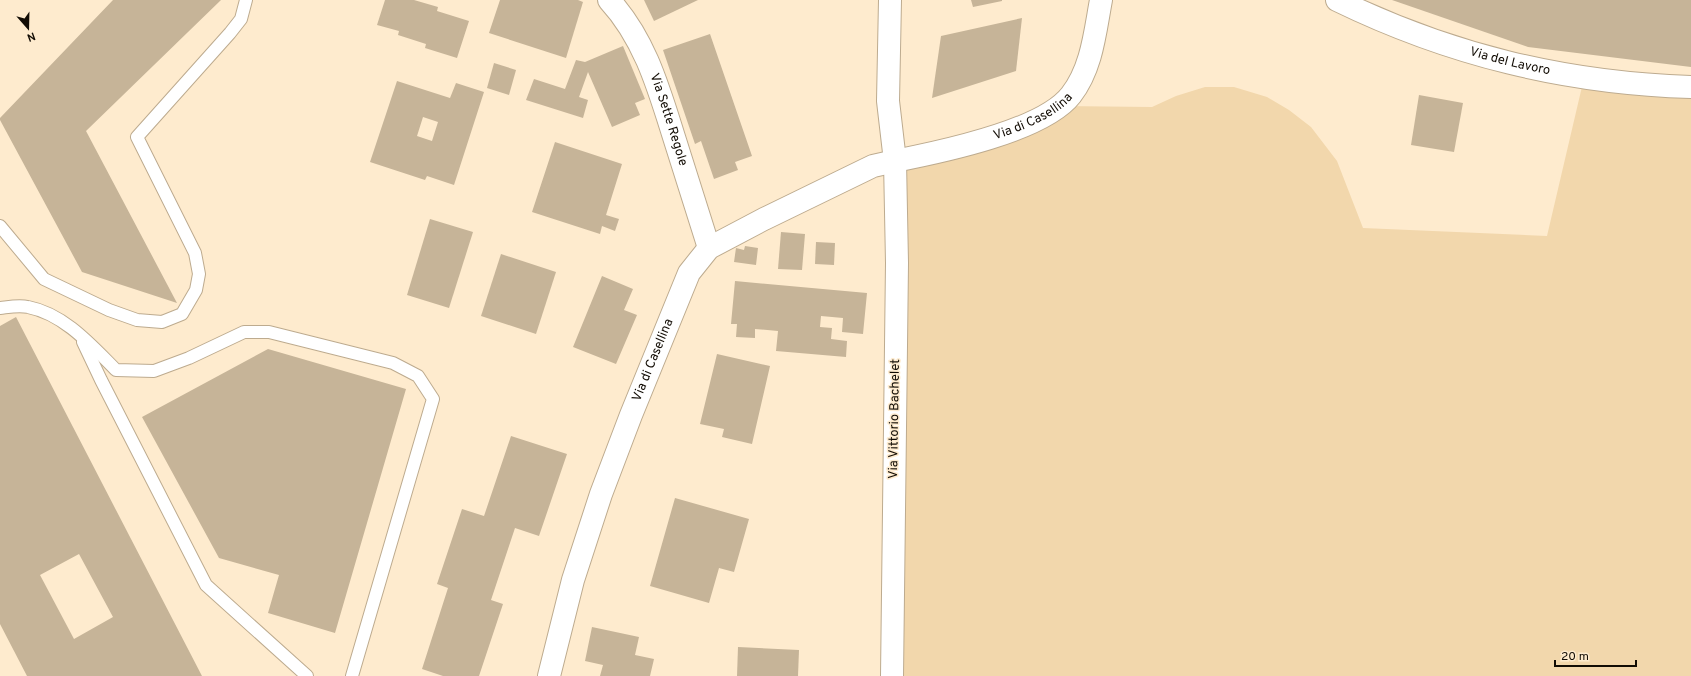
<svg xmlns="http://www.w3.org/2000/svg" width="1691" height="676" font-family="Overpass,sans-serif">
	<rect width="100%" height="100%" fill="#feebce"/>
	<polygon fill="#f2d7ac" points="1584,78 1691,87 1691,676 892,676 895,161 1061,106 1152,107 1176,96 1205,87 1234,87 1267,97 1289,110 1311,127 1337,161 1363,228 1547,236"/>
	<g fill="#c6b498" fill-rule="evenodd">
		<polygon points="113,0 221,0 86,131 177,303 82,272 0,120 0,118"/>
		<polygon points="385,0 414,0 438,7 437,11 469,21 457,58 425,48 426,44 398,35 399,31 377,25"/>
		<polygon points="500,0 578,0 583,2 566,58 489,33"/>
		<polygon points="644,0 698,0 654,21"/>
		<polygon points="971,0 1002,0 1002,1 973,7"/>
		<polygon points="1392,0 1691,0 1691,67 1528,47"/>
		<polygon points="1022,18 1016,71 932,98 941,36"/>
		<polygon points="710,34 752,156 735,162 738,170 714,179 701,141 695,144 663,50"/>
		<polygon points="623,46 645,99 635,103 640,115 612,127 588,72 579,97 588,100 583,118 526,100 534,79 565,89 576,60 585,62"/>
		<polygon points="494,63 516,70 509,95 487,88"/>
		<path d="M397,81l53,17 6,-15 28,9 -30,93 -27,-9 -2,4 -55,-18zM423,117l15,5 -6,19 -15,-5z"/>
		<polygon points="1419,95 1463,103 1454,152 1411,145"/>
		<polygon points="555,142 622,164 606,215 619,219 615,231 602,226 600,234 532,212"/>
		<polygon points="430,219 473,232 449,308 407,295"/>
		<polygon points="781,232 805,234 802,270 778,269"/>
		<polygon points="816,242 835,243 834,265 815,264"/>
		<polygon points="745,246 758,248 756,265 734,262 736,248 744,250"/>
		<polygon points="501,254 556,272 536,334 481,316"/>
		<polygon points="602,276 633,289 624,310 637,315 616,364 573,347"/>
		<polygon points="735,281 867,293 863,334 842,332 843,318 821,316 820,327 832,328 831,339 847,341 846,357 776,351 778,331 755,329 755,338 736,337 737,324 731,324"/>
		<path d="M16,317l186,359h-175l-27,-52v-298zM79,554l34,63 -39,22 -34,-64z"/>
		<polygon points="268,349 406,389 335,633 268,613 279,575 219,558 142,417"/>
		<polygon points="717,354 770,366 752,444 722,437 724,429 700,424"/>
		<polygon points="511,436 567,454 539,536 515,528 491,600 503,604 479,676 443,676 422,669 448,588 437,584 462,509 484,516"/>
		<polygon points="675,498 749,519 734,572 719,568 709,603 650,586"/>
		<polygon points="592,627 639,637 635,655 654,659 650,676 600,676 603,665 585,661"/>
		<polygon points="738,647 799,650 798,676 737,676"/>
	</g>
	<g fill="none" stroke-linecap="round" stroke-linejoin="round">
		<defs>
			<g id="lane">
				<polyline points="0,226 44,279 109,310 137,320 162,322 182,314 196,290 199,274 195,253 137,137 230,33 241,19 246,0"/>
				<path d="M0,308c9,-1 19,-3 28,-1 36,7 63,38 88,63l38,1 35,-13 55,-26h25l124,31 25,13 15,23 -81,277"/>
				<polyline points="83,342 101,380 206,585 307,676"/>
			</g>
			<g id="street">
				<path id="s1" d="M609,0c35,38 49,86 64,134 12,38 24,76 36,114"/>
				<path id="s2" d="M1337,0c113,55 228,83 354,87"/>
				<path id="s3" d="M549,676l24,-96 28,-86 30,-79 58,-142 20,-25 55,-29 109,-53 22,-5"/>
			</g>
			<g id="secondary">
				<polyline points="890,0 888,101 895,161 897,263 892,676"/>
				<path id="s4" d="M895,161c46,-9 148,-30 176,-66 21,-27 24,-63 30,-95"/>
			</g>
		</defs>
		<use href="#lane" stroke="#bdab8f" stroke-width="14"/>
		<use href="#street" stroke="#bdab8f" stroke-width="24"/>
		<use href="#secondary" stroke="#bdab8f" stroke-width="24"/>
		<use href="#lane" stroke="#fff" stroke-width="12"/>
		<use href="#street" stroke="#fff" stroke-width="22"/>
		<use href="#secondary" stroke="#fff" stroke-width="22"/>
	</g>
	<g text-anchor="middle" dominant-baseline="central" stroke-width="3" stroke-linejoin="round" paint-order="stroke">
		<g font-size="13" fill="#120c04" stroke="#feebce">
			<text stroke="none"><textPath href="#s2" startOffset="184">Via del Lavoro</textPath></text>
			<text stroke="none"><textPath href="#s4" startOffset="146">Via di Casellina</textPath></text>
			<text stroke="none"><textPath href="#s1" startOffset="135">Via Sette Regole</textPath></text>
			<text stroke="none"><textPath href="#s3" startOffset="333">Via di Casellina</textPath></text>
			<text transform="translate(895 419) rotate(-89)">Via Vittorio Bachelet</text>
		</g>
	</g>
	<g transform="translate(28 28) rotate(160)" stroke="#feebce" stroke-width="3" paint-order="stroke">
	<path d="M0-3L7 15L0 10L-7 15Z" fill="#120c04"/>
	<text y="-6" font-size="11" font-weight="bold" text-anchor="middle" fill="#120c04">N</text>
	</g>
	<path d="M1555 660v6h81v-6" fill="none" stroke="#120c04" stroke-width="2"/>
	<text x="1561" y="660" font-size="12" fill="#120c04" stroke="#feebce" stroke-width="3" paint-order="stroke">20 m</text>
</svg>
